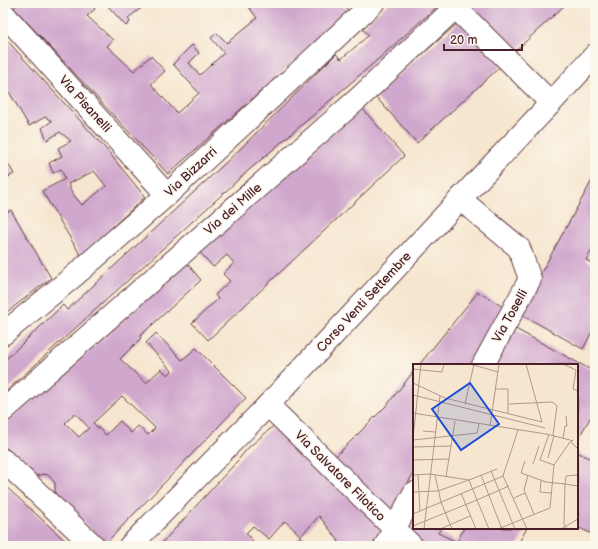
<svg xmlns="http://www.w3.org/2000/svg" width="598" height="549" font-family="'Balsamiq Sans',sans-serif">
	<rect width="100%" height="100%" fill="#fbf7ec"/>
	<filter id="ink" filterUnits="userSpaceOnUse"><feTurbulence type="fractalNoise" baseFrequency=".025" numOctaves="2"/><feDisplacementMap in="SourceGraphic" scale="8" xChannelSelector="R" yChannelSelector="G"/><feConvolveMatrix kernelMatrix="1 2 1 2 8 2 1 2 1" color-interpolation-filters="sRGB"/></filter>
	<filter id="wash" filterUnits="userSpaceOnUse"><feTurbulence type="fractalNoise" baseFrequency=".012" numOctaves="4" result="noise"/><feDisplacementMap in="SourceGraphic" scale="16" xChannelSelector="R" yChannelSelector="G"/><feGaussianBlur stdDeviation="0.9" result="paint"/><feColorMatrix in="noise" values="0 0 0 0 0 0 0 0 0 0 0 0 0 0 0 0 0 1.4 0 .05"/><feComposite in="paint" operator="in"/></filter>
	<g filter="url(#wash)">
		<rect width="100%" height="100%" fill="#f6e6cf"/>
		<g id="blocks">
			<g fill="#d0a7cd" fill-rule="evenodd">
				<polygon points="18,3 90,3 95,9 87,16 113,40 107,46 134,71 151,56 165,71 151,84 177,113 199,93 173,64 192,45 199,53 189,63 200,75 224,53 211,38 217,33 227,43 257,18 246,3 341,3 350,12 168,174 14,8"/>
				<polygon points="109,3 148,3 128,18 130,22 126,26 107,5"/>
				<polygon points="389,3 438,3 439,5 368,68 249,170 3,394 3,362 63,305 67,310 235,154 336,54 341,59 369,35 361,28"/>
				<polygon points="479,3 567,3 511,55 469,12"/>
				<polygon points="459,22 502,65 417,143 375,96"/>
				<path d="M3,36l103,113 39,48 -64,59 -39,-65 23,-12 -4,-10 -8,4 -4,-10 13,-7 -4,-8 13,-7 -11,-9 -13,8 -5,-12 10,-7 -7,-4 -16,9 -21,-36 -5,2zM94,171l12,15 -24,19 -10,-12 -4,-9z"/>
				<polygon points="362,108 404,156 208,340 192,323 218,299 215,295 230,281 223,274 234,263 227,255 213,267 199,251"/>
				<polygon points="3,155 14,174 3,180"/>
				<polygon points="595,175 595,245 586,260 595,265 595,328 594,328 583,349 519,313"/>
				<polygon points="11,210 51,278 3,315 3,214"/>
				<path d="M186,262l15,18 -61,56 1,2 -21,21 26,24 15,-14 7,6 4,-4 -26,-28 10,-10 26,27 14,-12 50,50 -141,146 -50,-51v-10l-7,-8 -5,-1 -7,2 -33,-31v-20l121,-105zM122,396l33,32 -7,7 -10,-9 -7,7 -11,-12 -14,14 -13,-12zM75,413l14,15 -10,9 -14,-14z"/>
				<polygon points="478,292 505,308 473,365 419,365"/>
				<polygon points="512,327 595,372 595,409 577,441 577,365 491,365"/>
				<polygon points="414,371 414,472 391,515 332,460 387,405"/>
				<polygon points="276,424 385,531 377,546 334,546 339,541 319,516 301,536 285,521 269,539 253,526 246,533 257,546 159,546 233,466 248,448"/>
				<polygon points="577,452 595,461 595,535 577,527"/>
				<polygon points="3,484 71,546 3,546"/>
				<polygon points="414,507 414,528 441,528 438,533 457,542 464,528 527,528 517,546 465,546 458,542 456,546 421,546 402,528"/>
				<polygon points="301,536 311,546 291,546"/>
			</g>
		</g>
	</g>
	<g filter="url(#ink)">
		<use href="#blocks" fill-opacity="0" stroke="#643d44" stroke-width="1"/>
		<g fill="none" stroke-linecap="round" stroke-linejoin="round">
			<defs>
				<g id="minor">
					<polyline points="451,3 551,103"/>
					<polyline points="3,13 167,195"/>
					<polyline points="460,199 519,248 530,279 483,365"/>
					<polyline points="3,334 74,276 167,195 373,3"/>
					<polyline points="268,405 412,546"/>
					<polyline points="3,411 360,97 460,3"/>
					<polyline points="3,460 94,546"/>
					<polyline points="385,546 414,493"/>
				</g>
				<polyline id="tertiary" points="130,546 268,405 460,199 551,103 595,55"/>
			</defs>
			<use href="#minor" stroke="#643d44" stroke-width="24"/>
			<use href="#tertiary" stroke="#643d44" stroke-width="24"/>
			<use href="#minor" stroke="#fff" stroke-width="22"/>
			<use href="#tertiary" stroke="#fff" stroke-width="22"/>
		</g>
	</g>
	<g text-anchor="middle" dominant-baseline="central" stroke-width="3" stroke-linejoin="round" paint-order="stroke">
		<g font-size="13" fill="#4a1f2b" stroke="#fbf7ec">
			<text transform="translate(85 104) rotate(48)">Via Pisanelli</text>
			<text transform="translate(191 172) rotate(-43)">Via Bizzarri</text>
			<text transform="translate(233 209) rotate(-41)">Via dei Mille</text>
			<text transform="translate(364 302) rotate(-47)">Corso Venti Settembre</text>
			<text transform="translate(510 316) rotate(-61)">Via Toselli</text>
			<text transform="translate(340 476) rotate(45)">Via Salvatore Filotico</text>
		</g>
	</g>
	<g transform="translate(413 364)">
		<rect width="165" height="165" fill="#f6e6cf"/>
		<path fill="none" stroke="#b1968d" stroke-width="1" d="M57,0l28,8M113,0l16,58M150,0l13,6 -3,19 5,2M0,5l29,3 2,-8M0,19l32,15 97,24M83,25h12v24M0,31l132,33M52,40l9,-40M96,40l43,-2 3,2 2,2 -4,29M0,49l133,21 24,6M77,62l9,-62M10,67l12,1M136,70l-9,26 14,5M0,74l8,-74M150,74l2,-12h2l-1,-10M0,76l64,-7 2,-9M157,77l3,-1 -2,2 7,7M0,83l38,-1M135,94l6,-23M0,96l36,-1M112,97l-4,12 25,9 19,2 1,-8 12,-1M120,100l6,-18M78,107l24,58M5,110l2,37M0,111l17,-1 39,6 28,-11M22,111l6,27 11,27M68,111l21,54M115,111l-4,15 10,24M90,112l24,53M90,112l15,-46M33,113l9,-56M128,117l-1,11 11,1M0,128l25,-1 31,-11 8,20 32,-14M48,129l15,36M101,134l11,-5M0,150l90,-38M0,162l64,-26 12,29M11,165l16,-133M27,165l30,-13M85,165l52,-21 4,-43 16,-23M148,165l17,-10M154,165l-3,-5 1,-40 13,2"/>
		<path fill="#1d4ed8" fill-opacity="0.15" stroke="#1d4ed8" stroke-width="2" d="M57,19l29,41 -38,26 -29,-41z"/>
		<rect width="165" height="165" fill="none" stroke="#4a1f2b" stroke-width="2"/>
	</g>
	<rect width="598" height="549" fill="none" stroke="#fbf7ec" stroke-width="16"/>
	<path d="M444 44v6h78v-6" fill="none" stroke="#4a1f2b" stroke-width="2"/>
	<text x="450" y="44" font-size="12" fill="#4a1f2b" stroke="#fbf7ec" stroke-width="3" paint-order="stroke">20 m</text>
</svg>
